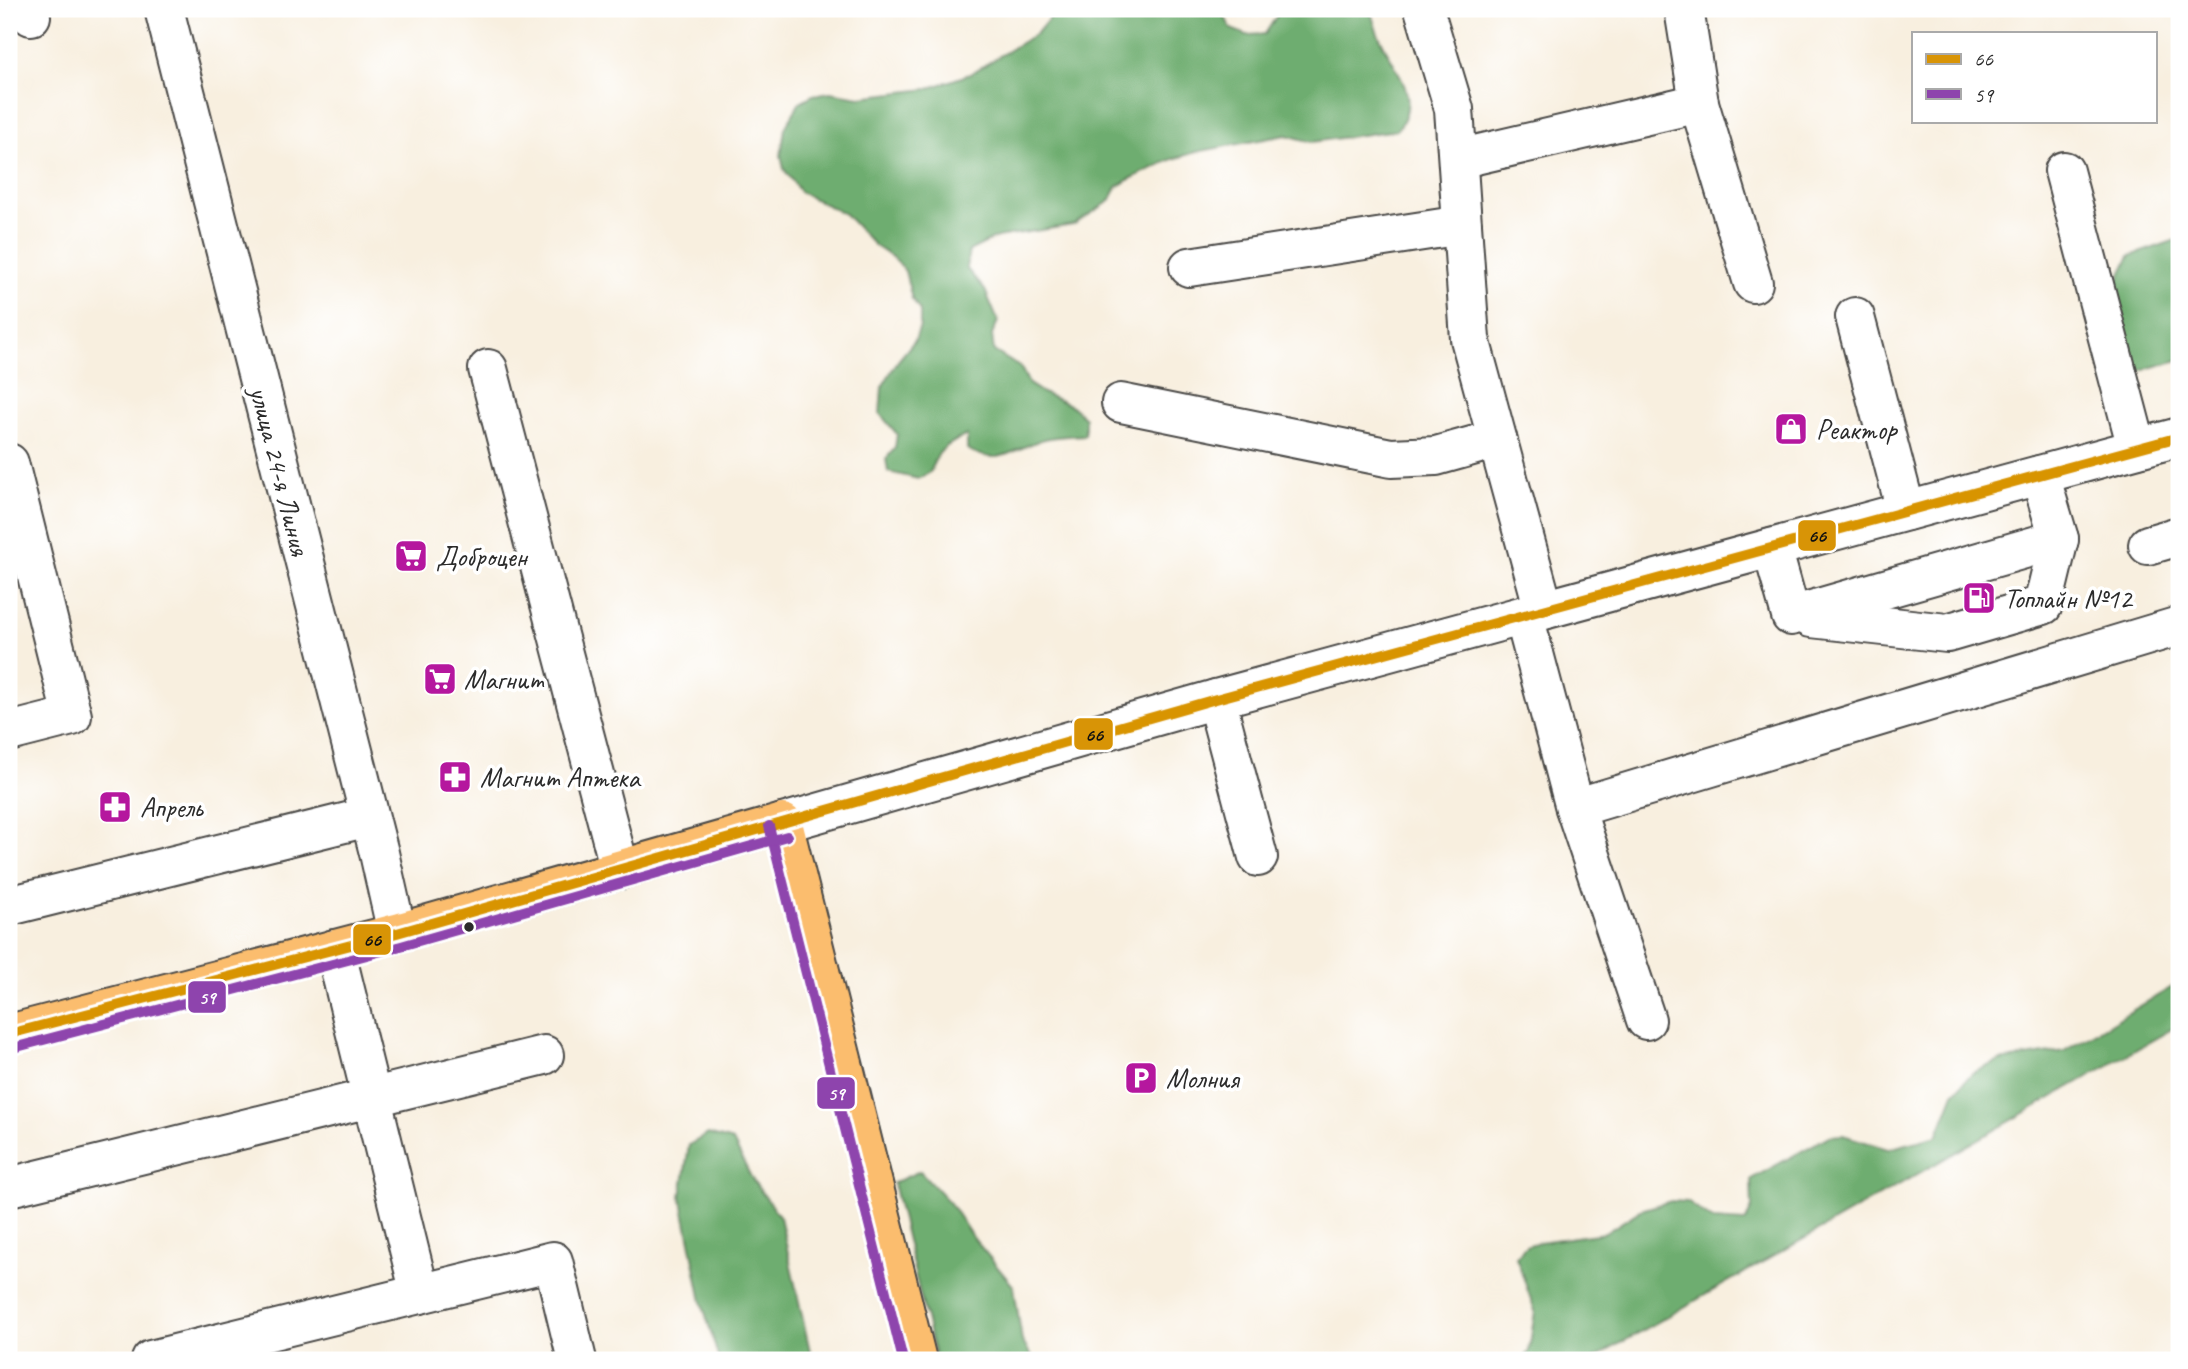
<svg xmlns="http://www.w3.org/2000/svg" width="2188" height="1369" font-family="Caveat,sans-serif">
	<rect width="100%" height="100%" fill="#fff"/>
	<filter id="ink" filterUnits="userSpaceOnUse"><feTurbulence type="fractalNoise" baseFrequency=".0143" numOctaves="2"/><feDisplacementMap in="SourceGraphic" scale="14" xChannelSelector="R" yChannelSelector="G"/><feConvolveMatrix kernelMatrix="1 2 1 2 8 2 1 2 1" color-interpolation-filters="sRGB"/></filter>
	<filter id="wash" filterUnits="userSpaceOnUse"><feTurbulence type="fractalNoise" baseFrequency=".00686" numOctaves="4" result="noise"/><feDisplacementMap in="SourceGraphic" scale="28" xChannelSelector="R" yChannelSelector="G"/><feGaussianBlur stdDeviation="1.57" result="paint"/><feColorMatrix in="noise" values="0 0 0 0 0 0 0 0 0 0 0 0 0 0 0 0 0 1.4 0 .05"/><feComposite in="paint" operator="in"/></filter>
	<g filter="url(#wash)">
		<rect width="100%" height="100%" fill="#f8efdf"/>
		<g fill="#6ead6f" stroke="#4c6c4d" stroke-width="2">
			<path d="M1057,9h164l10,20 16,6 18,-1 16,-25h89c3,10 6,21 11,31 14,30 42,58 16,90l-85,12 -26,-7 -90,17 -26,8 -42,20 -11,7 -7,14 -37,24 -76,12 -28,14 -3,17 19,22 13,31 -6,14 2,16 27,17 8,16 14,9 29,13 13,12v17c-14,1 -31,1 -44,5 -31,11 -42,27 -74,9v-14c-19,9 -31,15 -36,36l-13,8 -30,-7 -2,-13 9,-11 2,-14 -17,-20 2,-27 15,-25 18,-22 5,-14v-15l-8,-12 -7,-28 -9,-11 -22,-15 -29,-31 -45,-22 -16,-23 -3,-13 4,-28 15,-26 13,-7 17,-3 30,5 67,-8 43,-15 67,-41z"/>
			<polygon points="2179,239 2179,360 2131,373 2110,296 2130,256"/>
			<polygon points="2179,983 2179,1025 1591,1360 1522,1360 1529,1351 1535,1311 1516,1257 1526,1246 1539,1242 1605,1233 1641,1210 1671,1201 1687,1202 1713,1220 1745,1222 1752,1208 1751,1179 1829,1136 1843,1135 1888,1149 1937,1136 1954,1093 1972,1073 1999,1061 2064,1051"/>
			<polygon points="708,1134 733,1141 752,1179 780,1217 812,1360 719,1360 702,1302 681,1196 689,1145"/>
			<polygon points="920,1171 950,1203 971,1235 1014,1287 1022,1341 1034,1360 936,1360 893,1183"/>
		</g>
	</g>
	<g filter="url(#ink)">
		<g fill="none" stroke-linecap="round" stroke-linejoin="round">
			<defs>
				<g id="minor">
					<polyline points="29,9 31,16"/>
					<polyline points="164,9 379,853 397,933"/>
					<polyline points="1424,9 1454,109 1470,339 1544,610"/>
					<polyline points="1684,9 1699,103"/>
					<polyline points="1458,159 1699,103 1753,283"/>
					<polyline points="2064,171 2137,448"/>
					<polyline points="1189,267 1462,225"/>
					<polyline points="1855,317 1906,511"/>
					<polyline points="488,369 620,870"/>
					<polyline points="1121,403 1391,458 1436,456 1497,439"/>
					<polyline points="9,463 72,716 9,732"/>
					<polyline points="2148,545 2179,536"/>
					<polyline points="1772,548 1791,616 2059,539 2040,475"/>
					<polyline points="1524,616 1575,808 1646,1020"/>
					<polyline points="1811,618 1947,633 2043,605 2059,539"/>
					<polyline points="1216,699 1258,857"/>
					<polyline points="1575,808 2179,626"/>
					<polyline points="783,823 1216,699 2179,437"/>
					<polyline points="9,906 368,817"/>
					<polyline points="335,949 420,1294"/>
					<polyline points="9,1187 544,1055"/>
					<polyline points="151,1360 553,1261 577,1360"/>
				</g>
				<polyline id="major" points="9,1034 397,933 783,823 917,1360"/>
			</defs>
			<use href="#minor" stroke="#4a4846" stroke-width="42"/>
			<use href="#major" stroke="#4a4846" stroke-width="42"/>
			<use href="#minor" stroke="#fff" stroke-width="38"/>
			<use href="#major" stroke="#fbbd6e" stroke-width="38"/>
			<defs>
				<polyline id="bus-1" points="9,1034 397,933 1216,699 2179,437"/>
				<g id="bus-2">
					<polyline points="769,826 903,1360"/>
					<polyline points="13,1048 401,946 787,836"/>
				</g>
			</defs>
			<use href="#bus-1" stroke="#fff" stroke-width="16"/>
			<use href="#bus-2" stroke="#fff" stroke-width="16"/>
			<use href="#bus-1" stroke="#d89406" stroke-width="10"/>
			<use href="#bus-2" stroke="#8e44ad" stroke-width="10"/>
		</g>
	</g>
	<defs>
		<symbol id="shop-square" viewBox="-11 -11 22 22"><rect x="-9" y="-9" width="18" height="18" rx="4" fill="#b5179e" stroke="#fff"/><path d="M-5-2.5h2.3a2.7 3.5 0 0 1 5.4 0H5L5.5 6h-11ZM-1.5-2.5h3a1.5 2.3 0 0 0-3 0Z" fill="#fff"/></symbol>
		<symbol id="supermarket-square" viewBox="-11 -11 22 22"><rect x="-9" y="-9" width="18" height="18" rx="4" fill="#b5179e" stroke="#fff"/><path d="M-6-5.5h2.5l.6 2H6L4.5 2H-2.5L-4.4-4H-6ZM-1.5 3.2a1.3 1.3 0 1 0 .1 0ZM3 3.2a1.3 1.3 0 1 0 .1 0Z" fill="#fff"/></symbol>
		<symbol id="fuel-square" viewBox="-11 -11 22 22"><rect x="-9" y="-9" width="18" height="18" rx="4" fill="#b5179e" stroke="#fff"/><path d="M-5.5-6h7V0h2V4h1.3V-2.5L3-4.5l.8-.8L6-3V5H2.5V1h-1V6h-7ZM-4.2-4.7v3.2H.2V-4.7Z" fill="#fff"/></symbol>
		<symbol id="pharmacy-square" viewBox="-11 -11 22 22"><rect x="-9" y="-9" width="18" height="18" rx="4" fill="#b5179e" stroke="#fff"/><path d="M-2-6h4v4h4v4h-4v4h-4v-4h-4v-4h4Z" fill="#fff"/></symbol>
		<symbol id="parking-square" viewBox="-11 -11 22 22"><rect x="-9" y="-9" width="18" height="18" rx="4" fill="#b5179e" stroke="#fff"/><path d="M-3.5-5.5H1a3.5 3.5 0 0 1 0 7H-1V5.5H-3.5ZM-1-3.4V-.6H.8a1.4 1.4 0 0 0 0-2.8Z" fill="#fff"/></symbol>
	</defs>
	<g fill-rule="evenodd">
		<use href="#shop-square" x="1772" y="410" width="38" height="38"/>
		<use href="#supermarket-square" x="392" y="537" width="38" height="38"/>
		<use href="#fuel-square" x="1960" y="579" width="38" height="38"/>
		<use href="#supermarket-square" x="421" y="660" width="38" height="38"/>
		<use href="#pharmacy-square" x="436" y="758" width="38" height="38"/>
		<use href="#pharmacy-square" x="96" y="788" width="38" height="38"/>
		<use href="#parking-square" x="1122" y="1059" width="38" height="38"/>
	</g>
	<circle fill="#2b2b2b" stroke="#fff" stroke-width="2.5" cx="469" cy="927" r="6"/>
	<g text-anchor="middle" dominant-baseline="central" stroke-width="7" stroke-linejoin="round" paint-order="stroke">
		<g font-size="28" fill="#2b2b2b" stroke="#fff" text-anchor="start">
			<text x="1816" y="429">Реактор</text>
			<text x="436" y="556">Доброцен</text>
			<text x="2004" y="598">Топлайн №12</text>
			<text x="464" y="679">Магнит</text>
			<text x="480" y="777">Магнит Аптека</text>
			<text x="140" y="807">Апрель</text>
			<text x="1166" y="1078">Молния</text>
		</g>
		<g font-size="28" fill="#2b2b2b" stroke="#fff">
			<text transform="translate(280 471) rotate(76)">улица 24-я Линия</text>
		</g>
	</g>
	<g stroke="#fff" stroke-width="2.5">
		<rect x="1797" y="519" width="40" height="33" rx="7" fill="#d89406"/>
		<rect x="1073" y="717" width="41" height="34" rx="7" fill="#d89406"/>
		<rect x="352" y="923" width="40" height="33" rx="7" fill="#d89406"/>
		<rect x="187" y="980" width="40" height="34" rx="7" fill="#8e44ad"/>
		<rect x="816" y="1076" width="40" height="34" rx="7" fill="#8e44ad"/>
	</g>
	<g font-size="19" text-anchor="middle" font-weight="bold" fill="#fff">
		<text x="207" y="1004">59</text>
		<text x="836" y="1100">59</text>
	</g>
	<g font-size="19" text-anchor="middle" font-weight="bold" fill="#111">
		<text x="1817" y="542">66</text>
		<text x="1094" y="741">66</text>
		<text x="372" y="946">66</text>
	</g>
	<rect width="2188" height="1369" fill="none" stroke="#fff" stroke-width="35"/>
	<rect x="1912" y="32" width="245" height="91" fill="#ffffff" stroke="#aaaaaa" stroke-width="2"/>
	<rect x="1926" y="54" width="35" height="10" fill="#d89406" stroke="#aaaaaa" stroke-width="2"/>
	<text x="1974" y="66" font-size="21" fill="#2b2b2b">66</text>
	<rect x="1926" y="89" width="35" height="10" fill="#8e44ad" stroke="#aaaaaa" stroke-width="2"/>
	<text x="1974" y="102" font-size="21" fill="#2b2b2b">59</text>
</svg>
